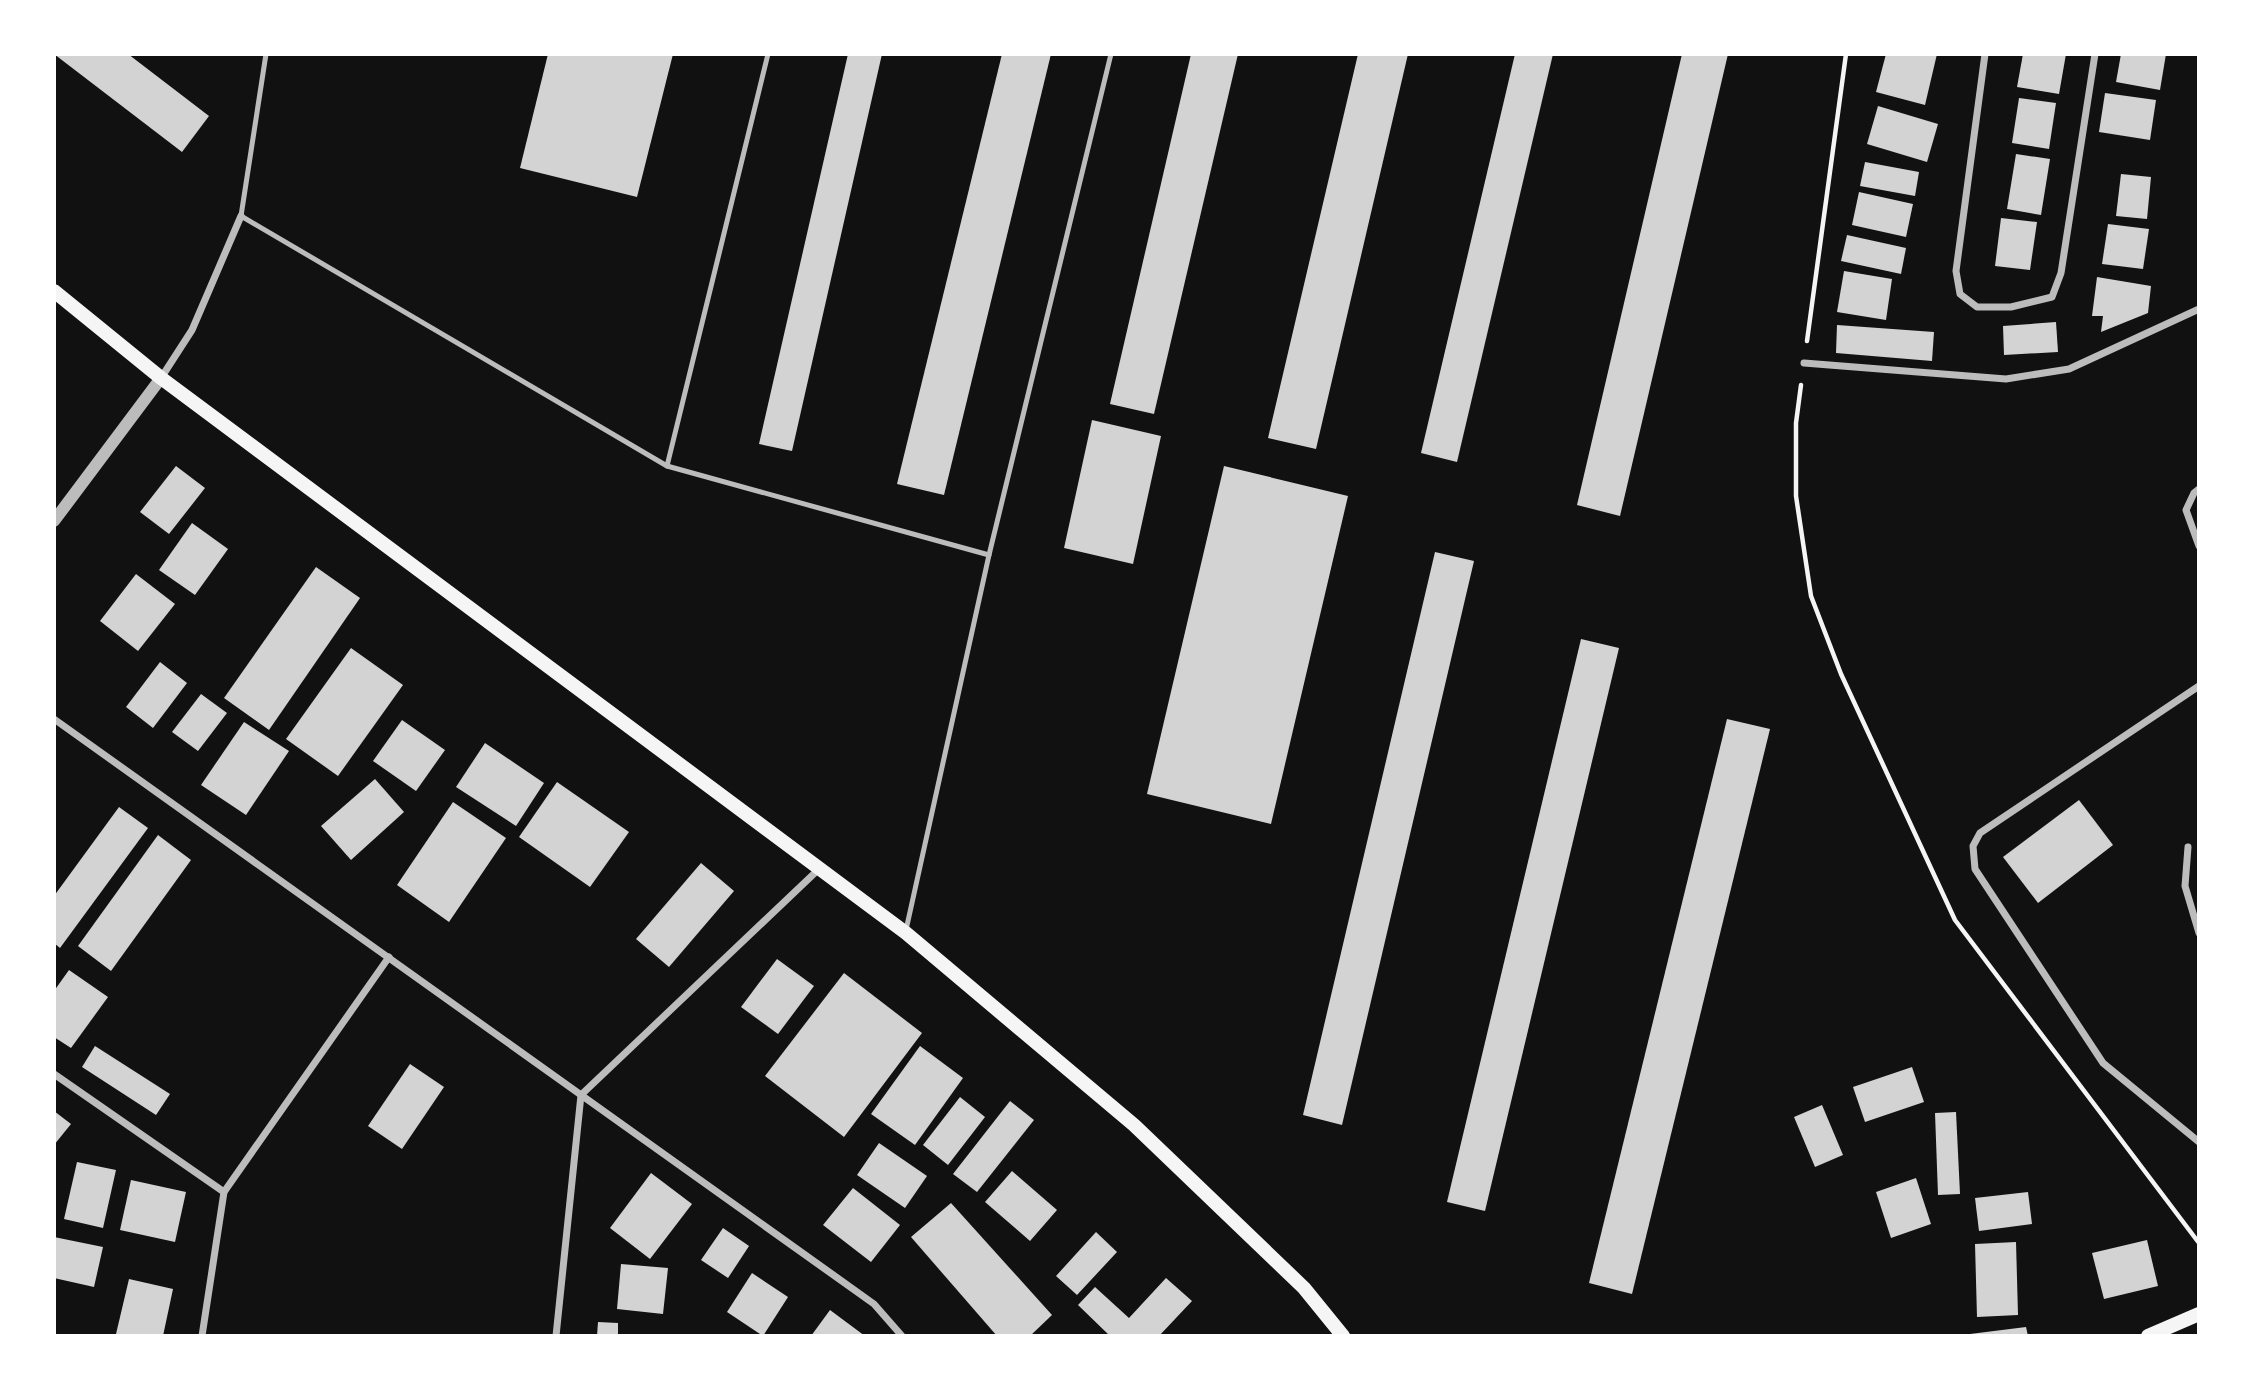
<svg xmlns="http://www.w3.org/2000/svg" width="2253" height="1390" font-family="Spectral,serif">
	<rect width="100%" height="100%" fill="#111"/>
	<g fill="#d3d3d3">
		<polygon points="54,54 128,54 209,116 182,152"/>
		<polygon points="548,54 673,54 637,197 520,168"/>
		<polygon points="848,54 882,54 792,451 759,444"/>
		<polygon points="1002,54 1051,54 944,495 897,484"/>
		<polygon points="1191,54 1238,54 1154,414 1110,404"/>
		<polygon points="1358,54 1408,54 1316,449 1268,438"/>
		<polygon points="1515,54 1553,54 1457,462 1421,453"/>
		<polygon points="1682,54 1728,54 1620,516 1577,505"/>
		<polygon points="1886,54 1937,54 1925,105 1876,92"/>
		<polygon points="2023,54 2066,54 2059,94 2017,87"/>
		<polygon points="2121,54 2166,54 2160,90 2116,82"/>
		<polygon points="2105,93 2156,100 2150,140 2099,132"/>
		<polygon points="2019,98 2056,103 2049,149 2012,143"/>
		<polygon points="1878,106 1938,124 1927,162 1867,144"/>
		<polygon points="2016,154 2050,159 2041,215 2007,209"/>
		<polygon points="1865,162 1919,172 1915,196 1860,186"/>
		<polygon points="2121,174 2151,177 2147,219 2116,216"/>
		<polygon points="1859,192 1913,204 1906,237 1852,225"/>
		<polygon points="2001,218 2037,222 2030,270 1995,266"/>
		<polygon points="2108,224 2149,229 2143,269 2102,264"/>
		<polygon points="1847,235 1906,248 1901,274 1841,261"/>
		<polygon points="1844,271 1892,279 1886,320 1837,312"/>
		<polygon points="2097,277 2151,286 2148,313 2101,332 2103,316 2092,316"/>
		<polygon points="2056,322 2058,352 2004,355 2003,326"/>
		<polygon points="1837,325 1934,332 1932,361 1836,353"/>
		<polygon points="1092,420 1161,436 1133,564 1064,548"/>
		<polygon points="176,466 205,488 169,534 140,512"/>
		<polygon points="1224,466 1348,496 1271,824 1147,794"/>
		<polygon points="192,523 228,549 195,595 159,570"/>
		<polygon points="1435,552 1474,561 1342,1125 1303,1115"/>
		<polygon points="316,567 360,598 269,730 224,698"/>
		<polygon points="136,574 175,604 138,651 100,621"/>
		<polygon points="1581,639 1619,648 1485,1211 1447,1202"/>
		<polygon points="351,648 403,685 338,776 286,739"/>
		<polygon points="160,662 187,683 153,728 126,707"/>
		<polygon points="201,694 227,713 198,751 172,732"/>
		<polygon points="1727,719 1770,729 1632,1294 1589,1283"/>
		<polygon points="402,720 445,750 416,791 373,761"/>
		<polygon points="244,722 289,751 246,815 201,785"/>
		<polygon points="485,743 544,783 516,826 456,787"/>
		<polygon points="375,779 404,812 351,860 321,826"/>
		<polygon points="557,782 629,832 590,887 519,837"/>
		<polygon points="2079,800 2113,845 2038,903 2003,857"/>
		<polygon points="453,802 506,838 449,922 397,885"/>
		<polygon points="119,807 148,828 60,948 54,943 54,896"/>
		<polygon points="158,835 191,860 111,971 78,946"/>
		<polygon points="701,863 734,891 669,967 636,939"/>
		<polygon points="777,959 814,986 778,1034 741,1007"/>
		<polygon points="69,970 108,997 71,1048 54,1037 54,991"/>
		<polygon points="844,973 922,1033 844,1137 765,1076"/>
		<polygon points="95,1046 170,1094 156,1115 82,1067"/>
		<polygon points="920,1046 963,1078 915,1145 871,1114"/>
		<polygon points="410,1064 444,1087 402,1149 368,1126"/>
		<polygon points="1912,1067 1924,1102 1865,1122 1853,1087"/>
		<polygon points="960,1097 985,1117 948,1165 923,1145"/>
		<polygon points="1010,1101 1034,1120 977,1192 953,1174"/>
		<polygon points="1822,1105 1843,1155 1815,1167 1794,1117"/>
		<polygon points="54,1111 71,1124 54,1145"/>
		<polygon points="1956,1112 1960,1194 1938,1195 1935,1113"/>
		<polygon points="879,1143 927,1176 905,1208 857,1175"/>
		<polygon points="77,1162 116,1170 103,1228 64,1219"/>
		<polygon points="1012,1171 1057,1210 1030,1241 985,1202"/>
		<polygon points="651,1173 692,1204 650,1259 610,1228"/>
		<polygon points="1916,1178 1931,1224 1891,1238 1876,1192"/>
		<polygon points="131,1180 186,1192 175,1242 120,1230"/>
		<polygon points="853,1188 900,1225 871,1262 823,1225"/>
		<polygon points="2028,1192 2032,1224 1979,1231 1975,1198"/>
		<polygon points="951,1203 1052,1315 1030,1336 997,1336 911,1237"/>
		<polygon points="723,1228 749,1246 728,1278 701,1260"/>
		<polygon points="1096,1232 1117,1252 1077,1295 1056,1276"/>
		<polygon points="54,1237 103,1247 94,1287 54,1278"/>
		<polygon points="2147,1240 2158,1286 2104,1299 2092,1253"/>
		<polygon points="2016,1242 2018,1315 1977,1317 1975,1244"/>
		<polygon points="621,1264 668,1268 663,1314 617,1309"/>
		<polygon points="752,1273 788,1297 763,1336 727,1312"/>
		<polygon points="1166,1278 1192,1301 1159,1336 1110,1336 1078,1305 1095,1287 1129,1318"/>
		<polygon points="129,1279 173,1289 163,1336 116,1334"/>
		<polygon points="830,1310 865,1336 811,1336"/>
		<polygon points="598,1322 618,1323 618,1336 597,1336"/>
		<polygon points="2026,1327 2028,1336 1970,1336 1970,1334"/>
	</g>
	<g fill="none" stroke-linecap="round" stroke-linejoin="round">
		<g stroke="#f5f5f5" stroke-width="4.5">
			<polyline points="1807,341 1846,54"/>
			<polyline points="1801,385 1796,423 1796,496 1811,596 1841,674 1955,920 2199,1243"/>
		</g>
		<g stroke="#bcbcbc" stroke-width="5">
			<polyline points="266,54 241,216 667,466 989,555"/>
			<polyline points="667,466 768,54"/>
			<polyline points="906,930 989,555 1111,54"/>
		</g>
		<g stroke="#bcbcbc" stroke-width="7">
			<polyline points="1985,54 1956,271 1960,294 1977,307 2011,307 2052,297 2061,273 2095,54"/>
			<polyline points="1804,363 2006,379 2069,369 2199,309"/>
			<polyline points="161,378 192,330 241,216"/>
			<polyline points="2199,489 2194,493 2186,510 2199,546"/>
			<polyline points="2199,686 1980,833 1973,846 1975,869 2103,1063 2199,1142"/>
			<polyline points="54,719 874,1304 902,1336"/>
			<polyline points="2188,847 2185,886 2199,933"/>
			<polyline points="54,1074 224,1192"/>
			<polyline points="202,1336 224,1192 389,957"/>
			<polyline points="556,1336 581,1095 820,868"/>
		</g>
		<polyline stroke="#bcbcbc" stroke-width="12" points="54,521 161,378"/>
		<g stroke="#f5f5f5" stroke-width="14">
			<polyline points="54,291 161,378 906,933 1134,1125 1304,1288 1343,1336"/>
			<polyline points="2148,1336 2199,1314"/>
		</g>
	</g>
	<rect width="2253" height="1390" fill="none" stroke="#ffffff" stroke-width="112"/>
</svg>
